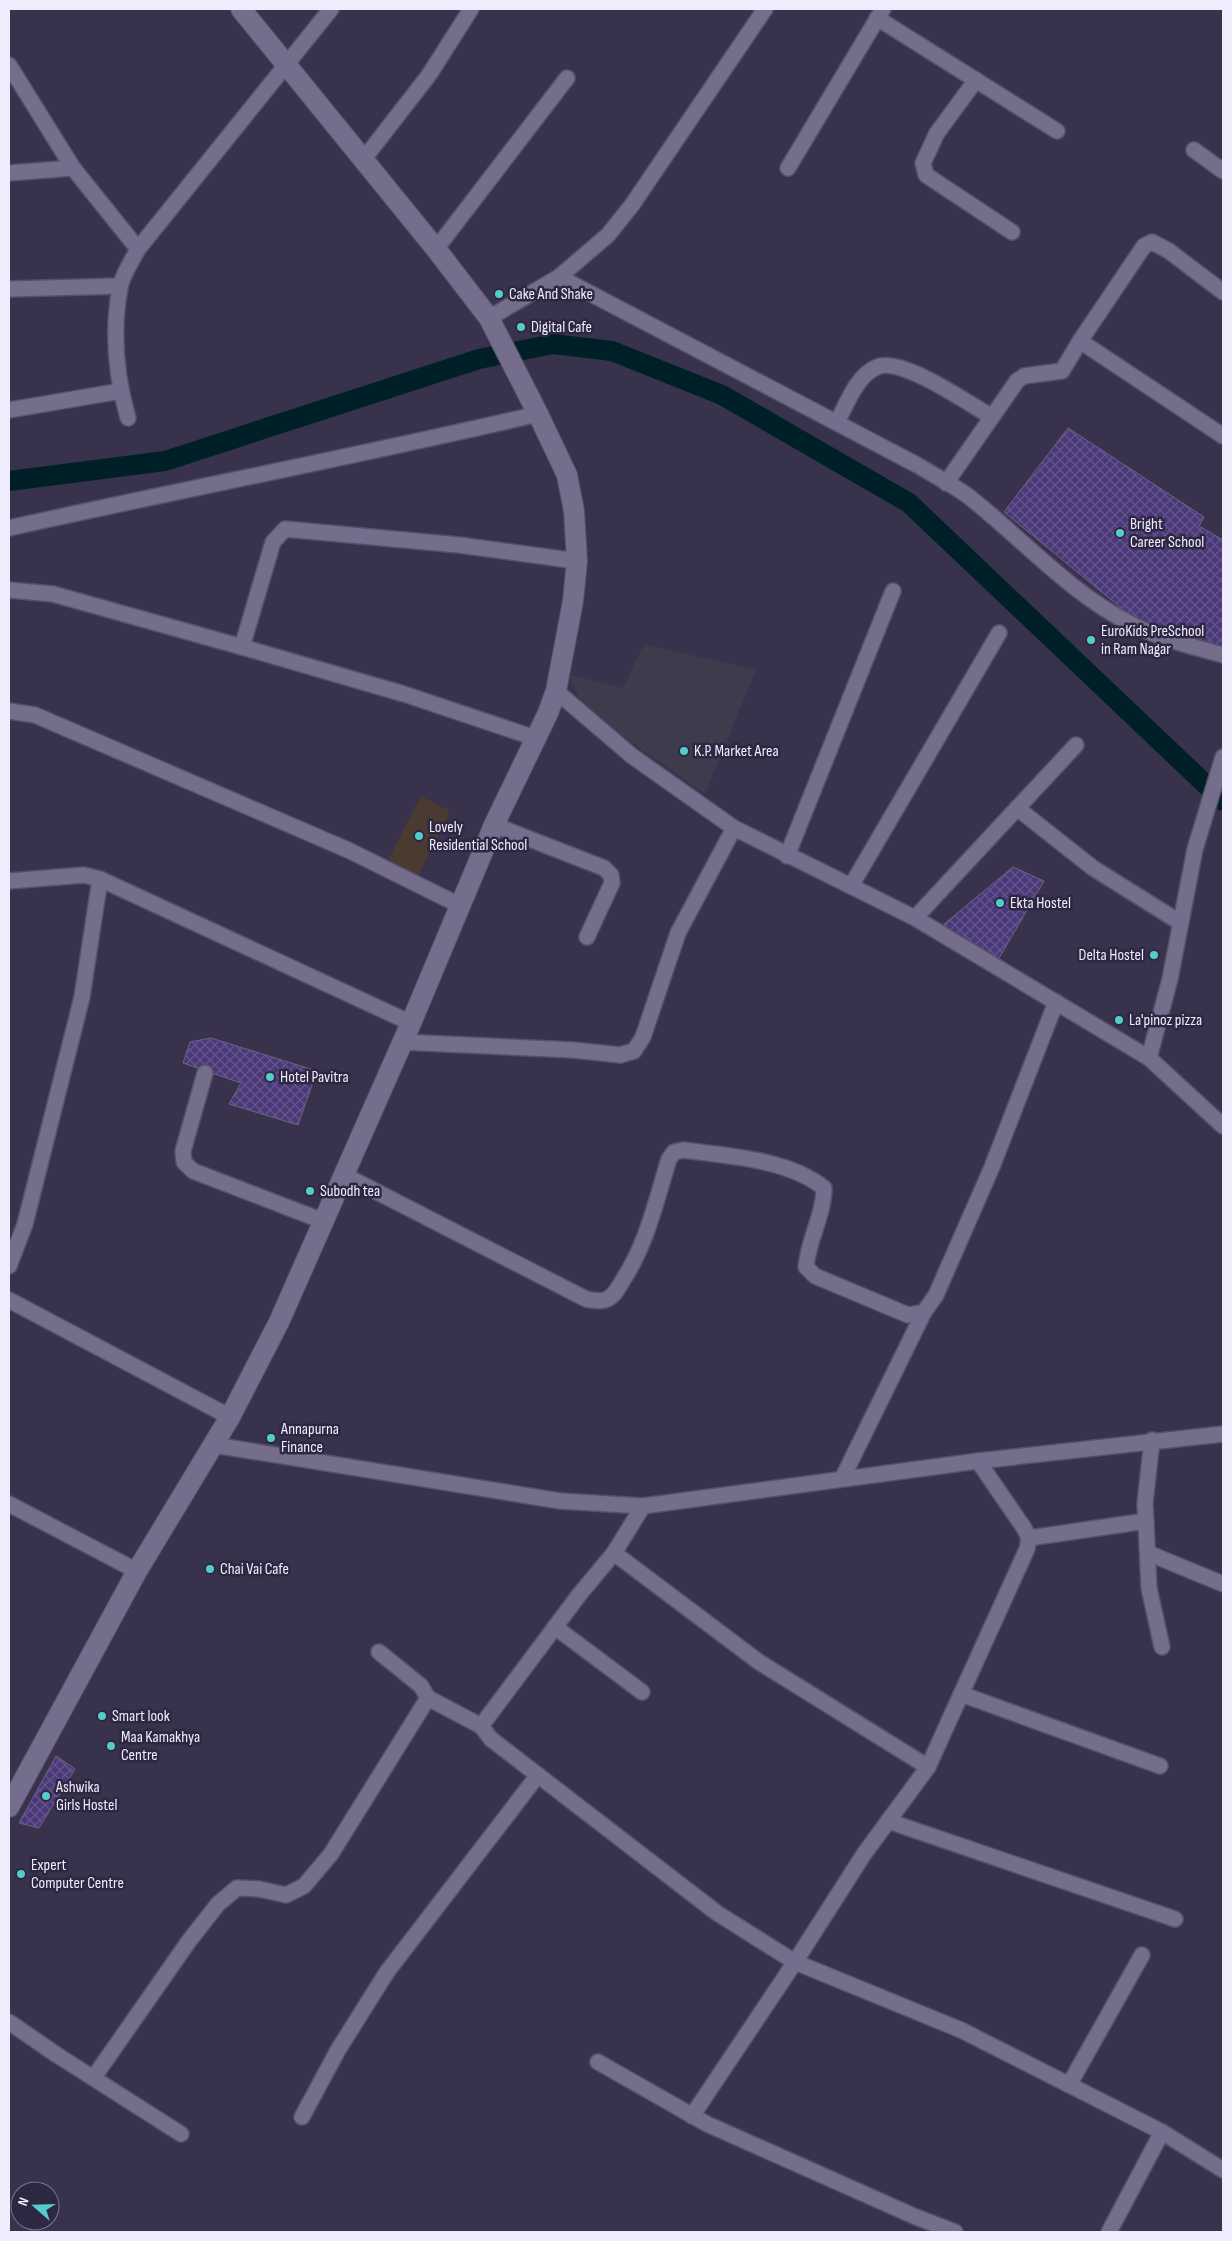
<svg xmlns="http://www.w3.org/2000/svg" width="1232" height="2241" font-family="'Sofia Sans Condensed',sans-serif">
	<defs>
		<pattern id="building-cross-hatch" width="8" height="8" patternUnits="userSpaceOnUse" patternTransform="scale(1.25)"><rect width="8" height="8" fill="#4b3879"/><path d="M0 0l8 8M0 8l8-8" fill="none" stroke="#65558d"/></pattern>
	</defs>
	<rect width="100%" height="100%" fill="#38324c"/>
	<polygon fill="#3e3b4d" points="644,644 756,670 705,794 584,709 568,674 623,688"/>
	<polygon fill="#4b3a2f" points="421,796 450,811 418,876 387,862"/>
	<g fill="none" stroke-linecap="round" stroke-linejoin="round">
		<polyline stroke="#002028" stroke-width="20" points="9,481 165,461 479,359 553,344 612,351 722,395 909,503 1223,801"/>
	</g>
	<g fill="url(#building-cross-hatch)" stroke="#6a6482">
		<polygon points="1068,428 1204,517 1199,526 1223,540 1223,649 1188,640 1137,621 1004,512"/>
		<polygon points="1013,867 1044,881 998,960 943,925"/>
		<polygon points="211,1038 317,1071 298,1125 229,1104 241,1083 183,1063 190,1042"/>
		<polygon points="56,1756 75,1769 39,1828 19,1823"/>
	</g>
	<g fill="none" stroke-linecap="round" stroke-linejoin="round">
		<defs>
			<g id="minor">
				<polyline points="877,18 1057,131"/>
				<polyline points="9,65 73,168 138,249"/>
				<polyline points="976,80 937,133 923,163 926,175 1012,232"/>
				<polyline points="1194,150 1223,171"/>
				<polyline points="363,160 429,75 471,9"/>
				<polyline points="788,168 883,9"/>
				<polyline points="9,173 73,168"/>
				<polyline points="436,249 567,78"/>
				<path d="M559,277l360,189c16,10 34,19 49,30 55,43 101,97 165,129 29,14 60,22 90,30"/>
				<polyline points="9,289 120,286"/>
				<polyline points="1223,292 1169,251 1152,242 1144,246 1080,341 1223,436"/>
				<polyline points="489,318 559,277 608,235 632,205 765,9"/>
				<polyline points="9,410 121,391"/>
				<path d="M128,418c-12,-42 -16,-87 -8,-130 2,-13 12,-27 18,-39l193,-240"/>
				<path d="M837,422c10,-18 19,-46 40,-55 24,-11 92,37 115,50"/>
				<polyline points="946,483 1017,381 1024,376 1062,371 1080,341"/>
				<path d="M9,528c176,-39 353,-73 529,-114"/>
				<polyline points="9,590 53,594 242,647 404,694 535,738"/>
				<polyline points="242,647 273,542 285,529 459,545 577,561"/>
				<polyline points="556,691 632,756 734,828 915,918 1149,1058 1223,1126"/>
				<polyline points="9,711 35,715 348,850 459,905"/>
				<polyline points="1017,808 1093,868 1181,923"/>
				<polyline points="494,825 604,868 611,875 612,883 587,937"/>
				<polyline points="787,856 893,591"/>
				<polyline points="9,881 84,875 100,879 411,1023"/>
				<polyline points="851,886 999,633"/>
				<polyline points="915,918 1076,745"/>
				<polyline points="401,1042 573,1050 620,1055 634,1051 643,1037 678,933 734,828"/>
				<polyline points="1149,1058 1170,979 1195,849 1223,757"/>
				<polyline points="205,1073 183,1151 184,1162 193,1171 323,1221"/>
				<path d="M344,1175l242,124c6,1 13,3 19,1 9,-3 13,-12 18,-20 24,-37 33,-79 46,-121l5,-7 9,-2c44,6 105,9 141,38 0,27 -16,52 -18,79l9,9 93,39 16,-3 12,-17 56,-128 64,-165"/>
				<polyline points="9,1266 25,1224 82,997 100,879"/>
				<polyline points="9,1300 230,1417"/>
				<polyline points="1152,1440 1145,1503 1149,1588 1162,1647"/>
				<polyline points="214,1445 560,1501 643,1506 978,1461 1223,1434"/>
				<polyline points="842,1479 924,1312"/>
				<polyline points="9,1504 137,1571"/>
				<polyline points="1029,1538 1146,1521"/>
				<polyline points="614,1553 759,1662 928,1767"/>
				<polyline points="1148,1553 1223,1584"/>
				<polyline points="555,1627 642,1692"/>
				<polyline points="379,1652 421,1686 428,1698 481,1726 491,1739 717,1913 795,1962 961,2030 1162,2132 1223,2170"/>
				<polyline points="961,1694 1160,1766"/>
				<polyline points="481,1726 579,1595 614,1553 643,1506"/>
				<polyline points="888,1821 1175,1919"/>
				<polyline points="9,2022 57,2055 181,2134"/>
				<polyline points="598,2062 707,2124 916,2217 955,2232"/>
				<polyline points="94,2077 189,1941 218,1904 237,1888 259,1889 286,1895 304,1886 331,1854 428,1698"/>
				<polyline points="1069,2085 1142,1955"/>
				<polyline points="692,2116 795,1962 864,1854 928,1767 1027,1549 1029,1538 1024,1528 978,1461"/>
				<polyline points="302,2117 338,2050 387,1972 538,1775"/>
				<polyline points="1109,2232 1162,2132"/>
			</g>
			<polyline id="tertiary" points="9,1807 137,1571 230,1417 279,1322 411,1023 494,825 548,713 556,691 573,601 577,561 574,511 567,475 538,414 489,318 436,249 241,9"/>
		</defs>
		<use href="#minor" stroke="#555067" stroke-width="18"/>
		<use href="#tertiary" stroke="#555067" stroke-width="22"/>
		<use href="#minor" stroke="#746e8c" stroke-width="15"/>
		<use href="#tertiary" stroke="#746e8c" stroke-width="20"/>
	</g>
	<g fill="#52cdcc" stroke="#2e2741" stroke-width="2">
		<circle cx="499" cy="294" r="5"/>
		<circle cx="521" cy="327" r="5"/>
		<circle cx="1120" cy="533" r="5"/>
		<circle cx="1091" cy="640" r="5"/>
		<circle cx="684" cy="751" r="5"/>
		<circle cx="419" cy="836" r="5"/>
		<circle cx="1000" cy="903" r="5"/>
		<circle cx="1154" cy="955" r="5"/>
		<circle cx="1119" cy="1020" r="5"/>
		<circle cx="270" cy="1077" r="5"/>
		<circle cx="310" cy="1191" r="5"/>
		<circle cx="271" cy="1438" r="5"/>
		<circle cx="210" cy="1569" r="5"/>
		<circle cx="102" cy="1716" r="5"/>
		<circle cx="111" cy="1746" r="5"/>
		<circle cx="46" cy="1796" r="5"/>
		<circle cx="21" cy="1874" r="5"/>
	</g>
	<g text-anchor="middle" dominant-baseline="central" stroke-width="5" stroke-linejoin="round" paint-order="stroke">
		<g font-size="16" fill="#efecfe" stroke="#2e2741" text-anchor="start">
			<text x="509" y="294">Cake And Shake</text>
			<text x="531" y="327">Digital Cafe</text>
			<text x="1130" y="524">Bright<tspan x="1130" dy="18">Career School</tspan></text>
			<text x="1101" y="631">EuroKids PreSchool<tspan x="1101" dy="18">in Ram Nagar</tspan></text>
			<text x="694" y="751">K.P. Market Area</text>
			<text x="429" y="827">Lovely<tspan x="429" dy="18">Residential School</tspan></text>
			<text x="1010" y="903">Ekta Hostel</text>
			<text x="1144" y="955" text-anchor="end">Delta Hostel</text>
			<text x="1129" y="1020">La'pinoz pizza</text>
			<text x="280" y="1077">Hotel Pavitra</text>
			<text x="320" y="1191">Subodh tea</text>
			<text x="281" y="1429">Annapurna<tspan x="281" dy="18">Finance</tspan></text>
			<text x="220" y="1569">Chai Vai Cafe</text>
			<text x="112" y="1716">Smart look</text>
			<text x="121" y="1737">Maa Kamakhya<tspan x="121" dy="18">Centre</tspan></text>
			<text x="56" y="1787">Ashwika<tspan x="56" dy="18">Girls Hostel</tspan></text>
			<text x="31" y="1865">Expert<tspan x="31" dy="18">Computer Centre</tspan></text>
		</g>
	</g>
	<rect width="1232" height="2241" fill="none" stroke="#efecfe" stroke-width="20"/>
	<g transform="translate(35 2206) rotate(290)"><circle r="24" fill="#2e2741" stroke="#7b768d"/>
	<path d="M0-4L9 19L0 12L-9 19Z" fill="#52cdcc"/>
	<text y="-8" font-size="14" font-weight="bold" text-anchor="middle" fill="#efecfe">N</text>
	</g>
</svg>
